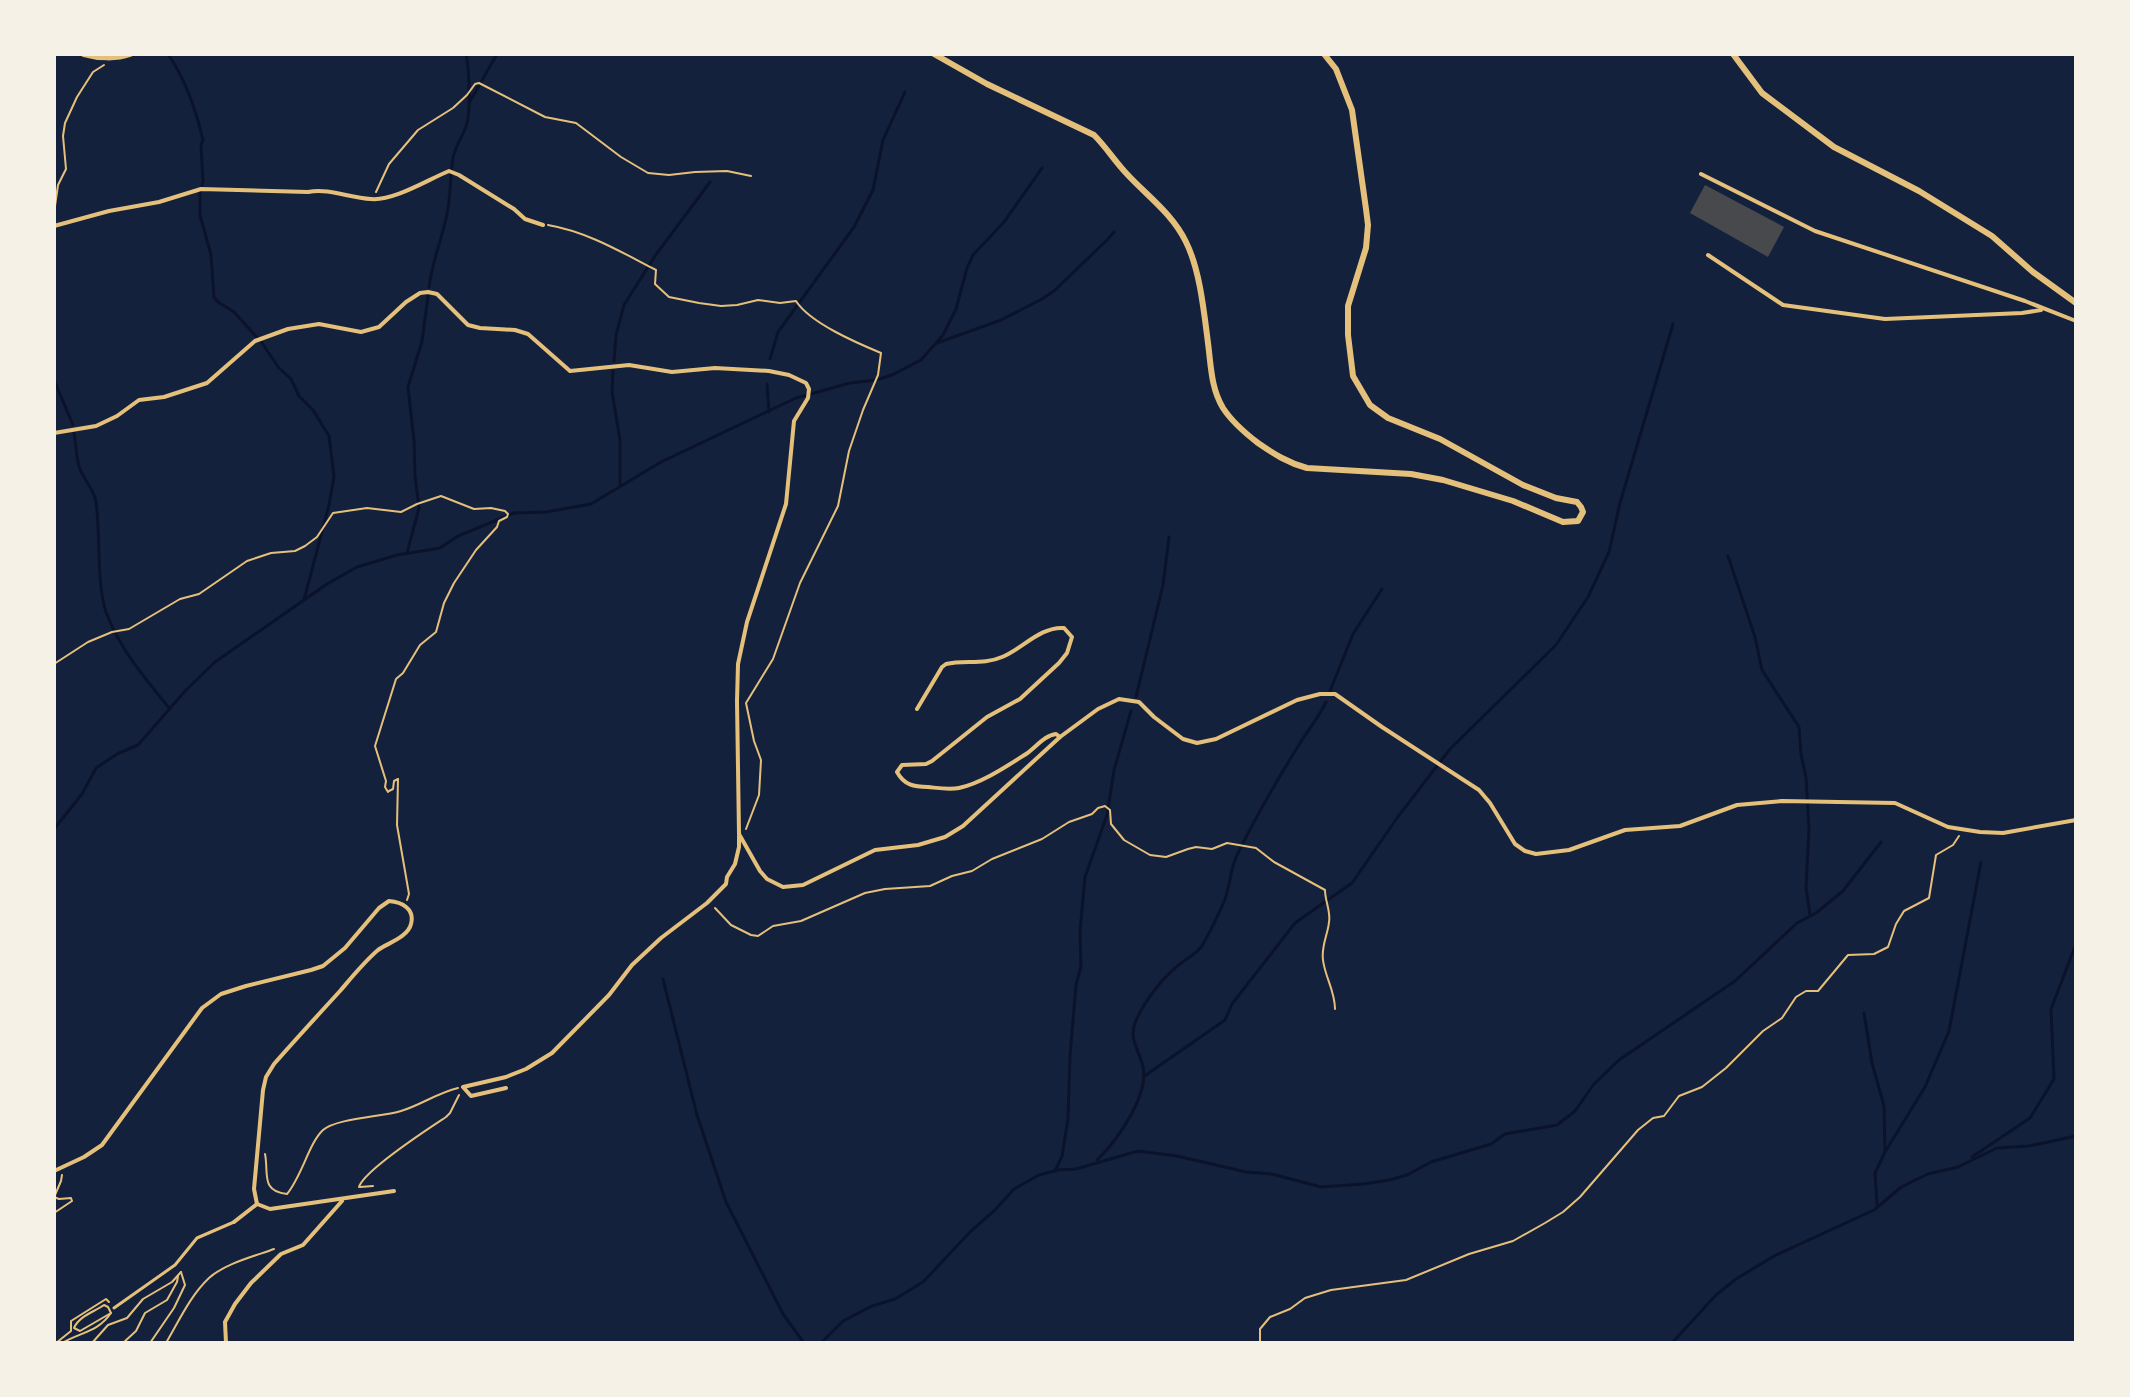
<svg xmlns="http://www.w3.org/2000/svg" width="2130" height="1397" font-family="'IBM Plex Serif',serif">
	<rect width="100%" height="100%" fill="#14213d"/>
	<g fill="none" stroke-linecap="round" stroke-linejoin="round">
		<g stroke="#0b132b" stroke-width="3">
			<path d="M168,54c18,26 28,56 35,86l-2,5 2,36 -3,13v21l11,40 3,42 4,5 16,10 28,31 17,25 12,11 8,17 14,14 16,26 5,41 -5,28 -25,95"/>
			<polyline points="469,103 497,54"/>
			<path d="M429,287c3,-25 13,-48 18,-73 4,-19 3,-38 6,-56 2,-11 8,-19 12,-29 7,-14 4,-60 1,-75"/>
			<polyline points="937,343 1001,320 1042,299 1054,291 1107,240 1114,232"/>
			<polyline points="770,359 778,332 854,227 873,190 883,140 905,92"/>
			<polyline points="614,361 616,335 624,305 655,256 710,182"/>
			<polyline points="613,371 612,392 620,440 620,486"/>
			<polyline points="54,380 73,425"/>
			<polyline points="767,384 769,412"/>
			<path d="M74,433c2,12 2,26 6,36 5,12 14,21 16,33 5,35 0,79 10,110 13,36 40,68 64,97"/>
			<polyline points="407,553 419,508 415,476 414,441 408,387 422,341 428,296"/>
			<polyline points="1728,556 1755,637 1762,670 1799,727 1801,754 1806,778 1809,829 1806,888 1810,915"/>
			<polyline points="1330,691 1353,634 1382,589"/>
			<polyline points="1136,697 1163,585 1169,537"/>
			<polyline points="54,829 82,794 96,768 117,754 138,745 186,690 215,662 327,584 357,567 397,555 440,548 458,536 514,513 546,512 591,504 661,462 796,398 850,383 876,380 892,375 921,360 943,335 956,309 967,268 973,255 1004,222 1042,168"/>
			<polyline points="663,979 697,1115 726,1202 783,1314 804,1343"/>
			<polyline points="1864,1013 1872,1063 1884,1106 1885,1151"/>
			<polyline points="1143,1077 1225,1020 1232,1004 1295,923 1352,883 1397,818 1450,749 1556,645 1588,597 1609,552 1620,503 1673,324"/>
			<polyline points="1972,1157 2030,1118 2054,1079 2051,1009 2076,944"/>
			<path d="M1097,1160c20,-19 55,-68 45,-97 -4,-14 -13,-25 -7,-40 9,-22 29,-48 49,-62 8,-6 12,-7 18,-15 8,-14 16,-30 22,-44 6,-15 6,-32 13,-47 18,-37 39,-73 60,-107 9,-16 21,-29 29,-46"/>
			<polyline points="1055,1171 1062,1156 1068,1119 1070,1056 1076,985 1081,966 1080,931 1085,877 1107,815 1114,770 1131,711"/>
			<polyline points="1877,1204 1875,1173 1885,1152 1925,1087 1949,1031 1981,862"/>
			<polyline points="821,1343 843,1321 872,1306 895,1299 923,1282 971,1231 995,1210 1014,1189 1039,1175 1058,1170 1076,1169 1138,1151 1177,1156 1246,1172 1272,1174 1321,1187 1364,1184 1389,1180 1407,1175 1431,1162 1491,1144 1505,1134 1557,1125 1575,1111 1594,1084 1619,1060 1735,981 1797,923 1816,913 1843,891 1881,842"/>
			<polyline points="1672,1343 1716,1295 1736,1279 1774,1256 1874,1210 1900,1188 1913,1181 1928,1174 1958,1167 1997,1148 2029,1146 2076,1136"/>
		</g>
	</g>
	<polygon fill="#48494c" points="1705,185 1784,227 1768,257 1690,213"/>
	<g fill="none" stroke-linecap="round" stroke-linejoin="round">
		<g stroke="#e5c07b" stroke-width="2">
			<polyline points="376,192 389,164 418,130 453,108 467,95 475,84 479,83 545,117 576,123 621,157 648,173 669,175 695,172 727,171 751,176"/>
			<polyline points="54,213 58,185 66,169 63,136 65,123 77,97 93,72 104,65"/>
			<path d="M548,225c40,7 73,27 108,45l-1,14 14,13 30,6 22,3 16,-1 21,-5 22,3 16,-2c14,22 61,42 85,52l-3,22 -15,35 -14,41 -11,55 -38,77 -27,76 -27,44 8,38 7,19 -2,35 -13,34"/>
			<polyline points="54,664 88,642 112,632 129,629 180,599 199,594 247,561 271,553 295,551 305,546 317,537 333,513 367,508 401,512 417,504 441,496 474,509 491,508 505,511 508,514 507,517 499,521 497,527 476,550 454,583 444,603 436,632 420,645 403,673 396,679 375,746 386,781 385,787 388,792"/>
			<polyline points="398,779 397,825 409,894 407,900"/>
			<polyline points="389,791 393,789 394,781 398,779"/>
			<path d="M715,908l16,17 20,10 7,1 15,-10 28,-5 64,-28 20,-4 45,-3 22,-10 20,-5 20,-12 50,-20 27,-17 23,-8 6,-6 7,-2 5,4 1,14 13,16 26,15 16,2 22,-8 8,-2 16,2 15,-6 29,5 18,14 51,28c0,11 6,22 4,32 -1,12 -8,24 -6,38 2,17 12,31 12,49"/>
			<path d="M265,1154c4,19 -5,37 22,40 15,-18 22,-51 36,-64 14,-12 59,-13 78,-19 20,-6 36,-18 57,-23"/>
			<path d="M359,1187c5,-17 69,-58 87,-70l4,-4 9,-18"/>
			<polyline points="360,1187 373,1186"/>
			<polyline points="55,1195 61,1181 62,1175"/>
			<polyline points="54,1197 59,1199 71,1198 72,1201 54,1213"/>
			<path d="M104,1305l4,2 3,6 -31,18 -6,-3c5,-12 20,-16 30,-23z"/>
			<polyline points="56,1343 71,1331 71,1321 106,1299 109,1302"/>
			<path d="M62,1343c19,-11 36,-11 49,-30"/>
			<polyline points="92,1343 108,1325 127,1318 143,1299 172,1282 181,1272"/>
			<polyline points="123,1343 136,1331 145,1313 167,1300 177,1282 178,1276"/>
			<polyline points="150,1343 174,1308 185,1285 181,1272"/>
			<path d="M166,1343c13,-22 24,-47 43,-65 15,-14 46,-22 65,-29"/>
			<polyline points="1260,1343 1260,1329 1270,1317 1290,1309 1305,1298 1331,1290 1406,1280 1469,1254 1513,1241 1545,1223 1563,1212 1580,1197 1638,1130 1653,1118 1664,1116 1679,1096 1702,1087 1726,1068 1763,1031 1782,1018 1796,997 1806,991 1818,991 1848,955 1874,954 1888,947 1896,924 1904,911 1929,898 1936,855 1953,845 1959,836"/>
		</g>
		<polyline stroke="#e5c07b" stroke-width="3" points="114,1308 175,1265 197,1238 234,1222"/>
		<g stroke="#e5c07b" stroke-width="4">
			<polyline points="734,54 735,54"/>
			<polyline points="1701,174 1815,231 2025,301 2076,321"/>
			<path d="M54,226l55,-15 50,-9 42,-13 107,3c22,-4 41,6 63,7 23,2 56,-19 78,-28l10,4 55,34 11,10 18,6"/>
			<polyline points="1708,255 1783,305 1885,319 2022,313 2041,310"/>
			<polyline points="54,433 96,426 117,416 139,400 164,397 207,383 255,341 288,329 319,324 361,332 379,327 406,302 420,293 428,292 437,294 468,325 480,328 515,330 528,334 570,371 629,365 672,372 715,368 769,371 789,375 806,383 809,389 808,398 794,421 786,504 747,622 738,664 737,701 739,834 760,871 767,879 783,887 803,885 875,850 918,845 945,837 963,826 1060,737 1098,709 1119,699 1139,702 1154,717 1183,739 1197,743 1216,739 1297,700 1320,694 1335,694 1382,727 1479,790 1490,803 1515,844 1525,851 1536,854 1569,850 1625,830 1680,826 1737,805 1782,801 1895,803 1948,827 1980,832 2003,833 2076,820"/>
			<path d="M917,709l25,-42 4,-3c19,-4 38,1 56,-7 20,-8 39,-31 62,-29l8,9 -5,16 -8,10 -39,36 -33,18 -55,44 -6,3 -24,1 -5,7c7,13 17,15 31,15 10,1 21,3 31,1 23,-5 48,-22 67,-34 10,-7 19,-19 30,-20l4,3"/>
			<polyline points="506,1088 471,1096 463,1087 506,1077 526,1069 552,1053 609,995 632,965 661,938 707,903 726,884 727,877 735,864 739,847 739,836"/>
			<path d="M54,1171l30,-14 18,-12 100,-137 19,-14 25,-8 65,-16 12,-4 22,-18 34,-40 10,-7c13,1 26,8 22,23 -3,13 -23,19 -33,26 -14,12 -26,27 -38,41 -22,24 -44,48 -66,73l-8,13 -3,13 -9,99 3,15 13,5 124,-18"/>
			<polyline points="234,1222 257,1204"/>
			<polyline points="226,1343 225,1322 235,1304 251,1283 281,1254 303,1245 342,1201"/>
		</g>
		<g stroke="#e5c07b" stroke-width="6">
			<path d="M84,54c14,4 32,5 46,0"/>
			<path d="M934,54l53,30 107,51c12,12 20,25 32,38 20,22 46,40 60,69 14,28 18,70 22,101 3,23 3,45 15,65 9,14 22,25 35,35 16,11 30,20 49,25l104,6 32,6 70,21 50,21 15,-1 5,-9 -2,-5 -4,-5 -21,-4 -33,-13 -83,-46 -52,-21 -18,-13 -17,-29 -5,-41v-29l18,-58 2,-23 -2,-16 -14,-99 -16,-41 -12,-15"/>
			<polyline points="1733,54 1762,93 1834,147 1919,191 1992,236 2033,272 2076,303"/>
		</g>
	</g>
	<rect width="2130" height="1397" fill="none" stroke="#f6f1e7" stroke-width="112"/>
</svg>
